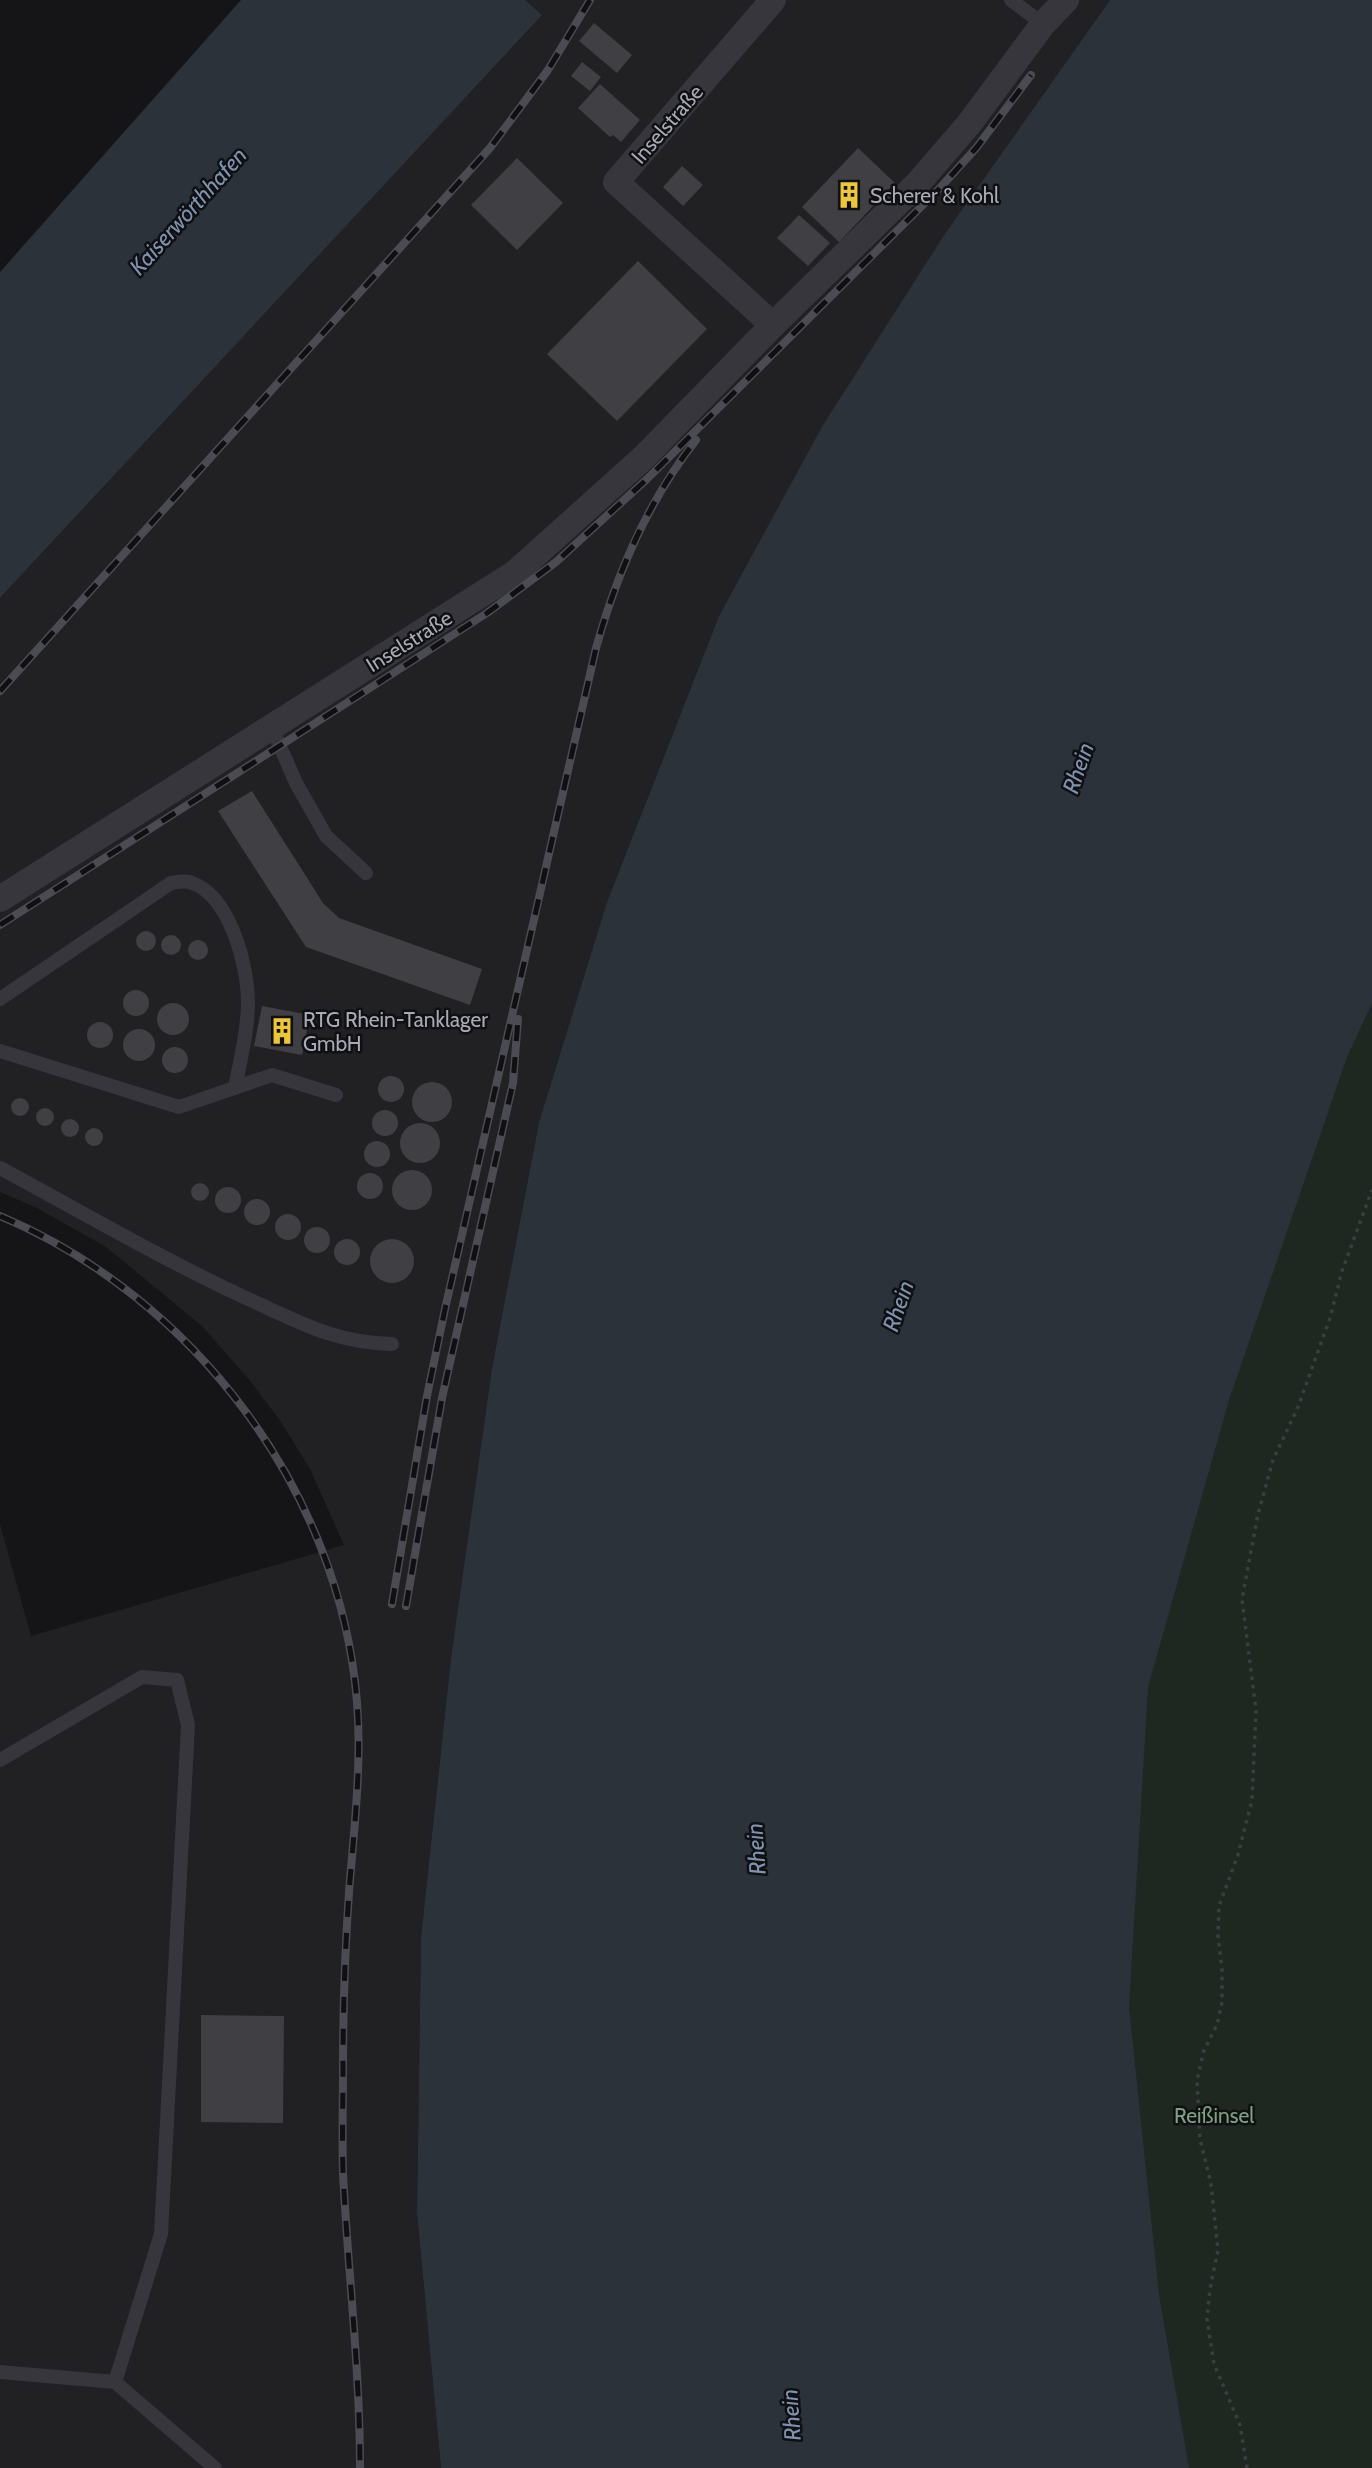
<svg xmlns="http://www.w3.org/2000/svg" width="1372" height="2468" font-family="Cabin,sans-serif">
	<rect width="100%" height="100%" fill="#151517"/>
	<polygon fill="#212124" points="525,0 1110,0 944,235 828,418 719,616 607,902 539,1122 492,1368 451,1658 421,1937 417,2213 441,2468 0,2468 0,1524 31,1636 344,1545 310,1469 281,1422 251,1382 202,1326 106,1247 37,1208 0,1192 0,598 541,15"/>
	<polygon fill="#1f2721" points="1372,796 1372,2468 1080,2468 1062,1798"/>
	<g fill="#2b323a">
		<polygon points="241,0 525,0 542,15 0,598 0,272"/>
		<polygon points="1110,0 1372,0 1372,1003 1347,1057 1229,1400 1148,1687 1129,2007 1159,2295 1189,2468 441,2468 417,2213 421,1937 451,1658 492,1368 539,1122 607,902 719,616 823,425 944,235"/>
	</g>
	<g fill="#3f3f44">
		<polygon points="594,23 632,55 617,73 579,41"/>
		<polygon points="582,62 601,77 590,91 571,76"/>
		<polygon points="600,84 640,120 621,142 613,135 610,137 578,108"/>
		<polygon points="858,148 895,183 839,242 802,207"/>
		<polygon points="517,158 563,203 517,250 471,205"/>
		<polygon points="682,166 703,185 683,206 663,187"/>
		<polygon points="799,215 830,243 808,266 777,238"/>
		<polygon points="638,261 707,329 617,421 547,354"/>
		<polygon points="252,791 323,903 339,918 482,969 470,1005 306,947 218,811"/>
		<circle cx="146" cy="941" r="10"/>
		<circle cx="171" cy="945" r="10"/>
		<circle cx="198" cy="950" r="10"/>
		<circle cx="136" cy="1003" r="13"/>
		<circle cx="173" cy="1019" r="16"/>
		<polygon points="262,1006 310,1015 302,1055 254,1046"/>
		<circle cx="100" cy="1035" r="13"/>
		<circle cx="139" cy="1045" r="16"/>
		<circle cx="175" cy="1060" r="13"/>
		<circle cx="391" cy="1089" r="13"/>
		<circle cx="432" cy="1102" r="20"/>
		<circle cx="20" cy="1107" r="9"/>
		<circle cx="45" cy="1117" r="9"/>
		<circle cx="385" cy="1123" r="13"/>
		<circle cx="70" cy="1128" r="9"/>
		<circle cx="420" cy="1143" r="20"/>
		<circle cx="94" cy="1137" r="9"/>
		<circle cx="377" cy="1154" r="13"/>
		<circle cx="412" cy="1190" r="20"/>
		<circle cx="370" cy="1186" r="13"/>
		<circle cx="200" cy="1192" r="9"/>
		<circle cx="228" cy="1200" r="13"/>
		<circle cx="257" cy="1212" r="13"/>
		<circle cx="288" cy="1227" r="13"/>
		<circle cx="317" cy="1240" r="13"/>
		<circle cx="347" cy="1252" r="13"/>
		<circle cx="392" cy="1261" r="22"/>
		<polygon points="201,2015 284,2016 283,2123 201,2122"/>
	</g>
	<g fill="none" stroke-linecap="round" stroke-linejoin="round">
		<polyline stroke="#3c3d43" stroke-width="3.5" stroke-dasharray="3.5 5" stroke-linecap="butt" points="1247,2468 1240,2425 1214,2364 1207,2319 1210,2289 1218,2250 1211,2184 1200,2139 1197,2080 1204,2050 1217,2025 1222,2002 1222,1969 1218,1936 1219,1906 1238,1855 1252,1800 1256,1711 1242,1599 1258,1514 1273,1460 1298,1407 1330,1318 1342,1271 1372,1190"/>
		<g stroke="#36363c" stroke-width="14">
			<polyline points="1011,0 1043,24"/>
			<polyline points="272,728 296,783 326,836 366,873"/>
			<path d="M0,999l171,-116c6,-1 15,-3 21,0 38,13 56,83 56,120 0,28 -8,58 -13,85"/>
			<polyline points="0,1051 179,1107 272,1075 336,1095"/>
			<path d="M0,1168c82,44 162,91 246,130 51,23 88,45 146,46"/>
			<polyline points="0,1760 142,1677 177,1680 188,1725 161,2234 115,2382"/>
			<polyline points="0,2372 115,2382 215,2468"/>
		</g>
		<g stroke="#36363c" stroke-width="26">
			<polyline points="773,325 616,182 773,0"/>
			<polyline points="0,899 515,573 643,458 773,325 918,183 969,124 1043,24 1066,0"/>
		</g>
		<defs>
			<g id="rail">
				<polyline points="0,691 490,148 548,70 590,0"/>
				<polyline points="0,925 487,613 556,562 647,479 939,189 977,147 1031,75"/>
				<path d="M0,1216c194,82 340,275 357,486 5,64 -3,127 -8,190 -4,58 -6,117 -6,176 0,35 -1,70 0,105 5,99 17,196 17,295"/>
				<path d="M392,1604l35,-208 18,-87 151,-661c21,-75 52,-147 100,-208"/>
				<polyline points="406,1606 442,1398 513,1083 518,1019"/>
			</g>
		</defs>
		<use href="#rail" stroke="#4b4c53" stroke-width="8"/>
		<use href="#rail" stroke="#101012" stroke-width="5" stroke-dasharray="16" stroke-linecap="butt"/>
	</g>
	<defs>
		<symbol id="building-bare" viewBox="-9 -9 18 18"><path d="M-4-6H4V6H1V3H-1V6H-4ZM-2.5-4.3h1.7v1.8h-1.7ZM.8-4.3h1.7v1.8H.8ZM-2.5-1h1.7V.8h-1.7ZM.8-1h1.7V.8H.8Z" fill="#efc734" stroke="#101012" stroke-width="2.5" paint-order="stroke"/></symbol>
	</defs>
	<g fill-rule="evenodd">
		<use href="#building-bare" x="830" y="176" width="38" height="38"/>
		<use href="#building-bare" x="263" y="1012" width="38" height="38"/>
	</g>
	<g text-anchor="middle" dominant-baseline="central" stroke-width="5" stroke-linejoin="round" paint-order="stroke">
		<g font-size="21" fill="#a7aab7" stroke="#101012">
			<text transform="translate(667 124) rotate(-49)">Inselstraße</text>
			<text transform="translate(409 641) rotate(-32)">Inselstraße</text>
		</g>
		<g font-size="21" fill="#a7aab7" stroke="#101012" text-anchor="start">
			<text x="870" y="195">Scherer &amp; Kohl</text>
			<text x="303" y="1019">RTG Rhein-Tanklager<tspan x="303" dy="24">GmbH</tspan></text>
		</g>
		<g font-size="21" fill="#7ea185" stroke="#101012">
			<text x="1214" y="2115">Reißinsel</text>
		</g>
		<g font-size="23" font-style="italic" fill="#7e93b1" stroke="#101012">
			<text transform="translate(188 211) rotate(-48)">Kaiserwörthhafen</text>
			<text transform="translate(1078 768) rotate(-71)">Rhein</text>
			<text transform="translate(898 1306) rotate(-71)">Rhein</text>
			<text transform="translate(756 1849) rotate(-94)">Rhein</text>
			<text transform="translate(791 2415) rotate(-94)">Rhein</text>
		</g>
	</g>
</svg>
